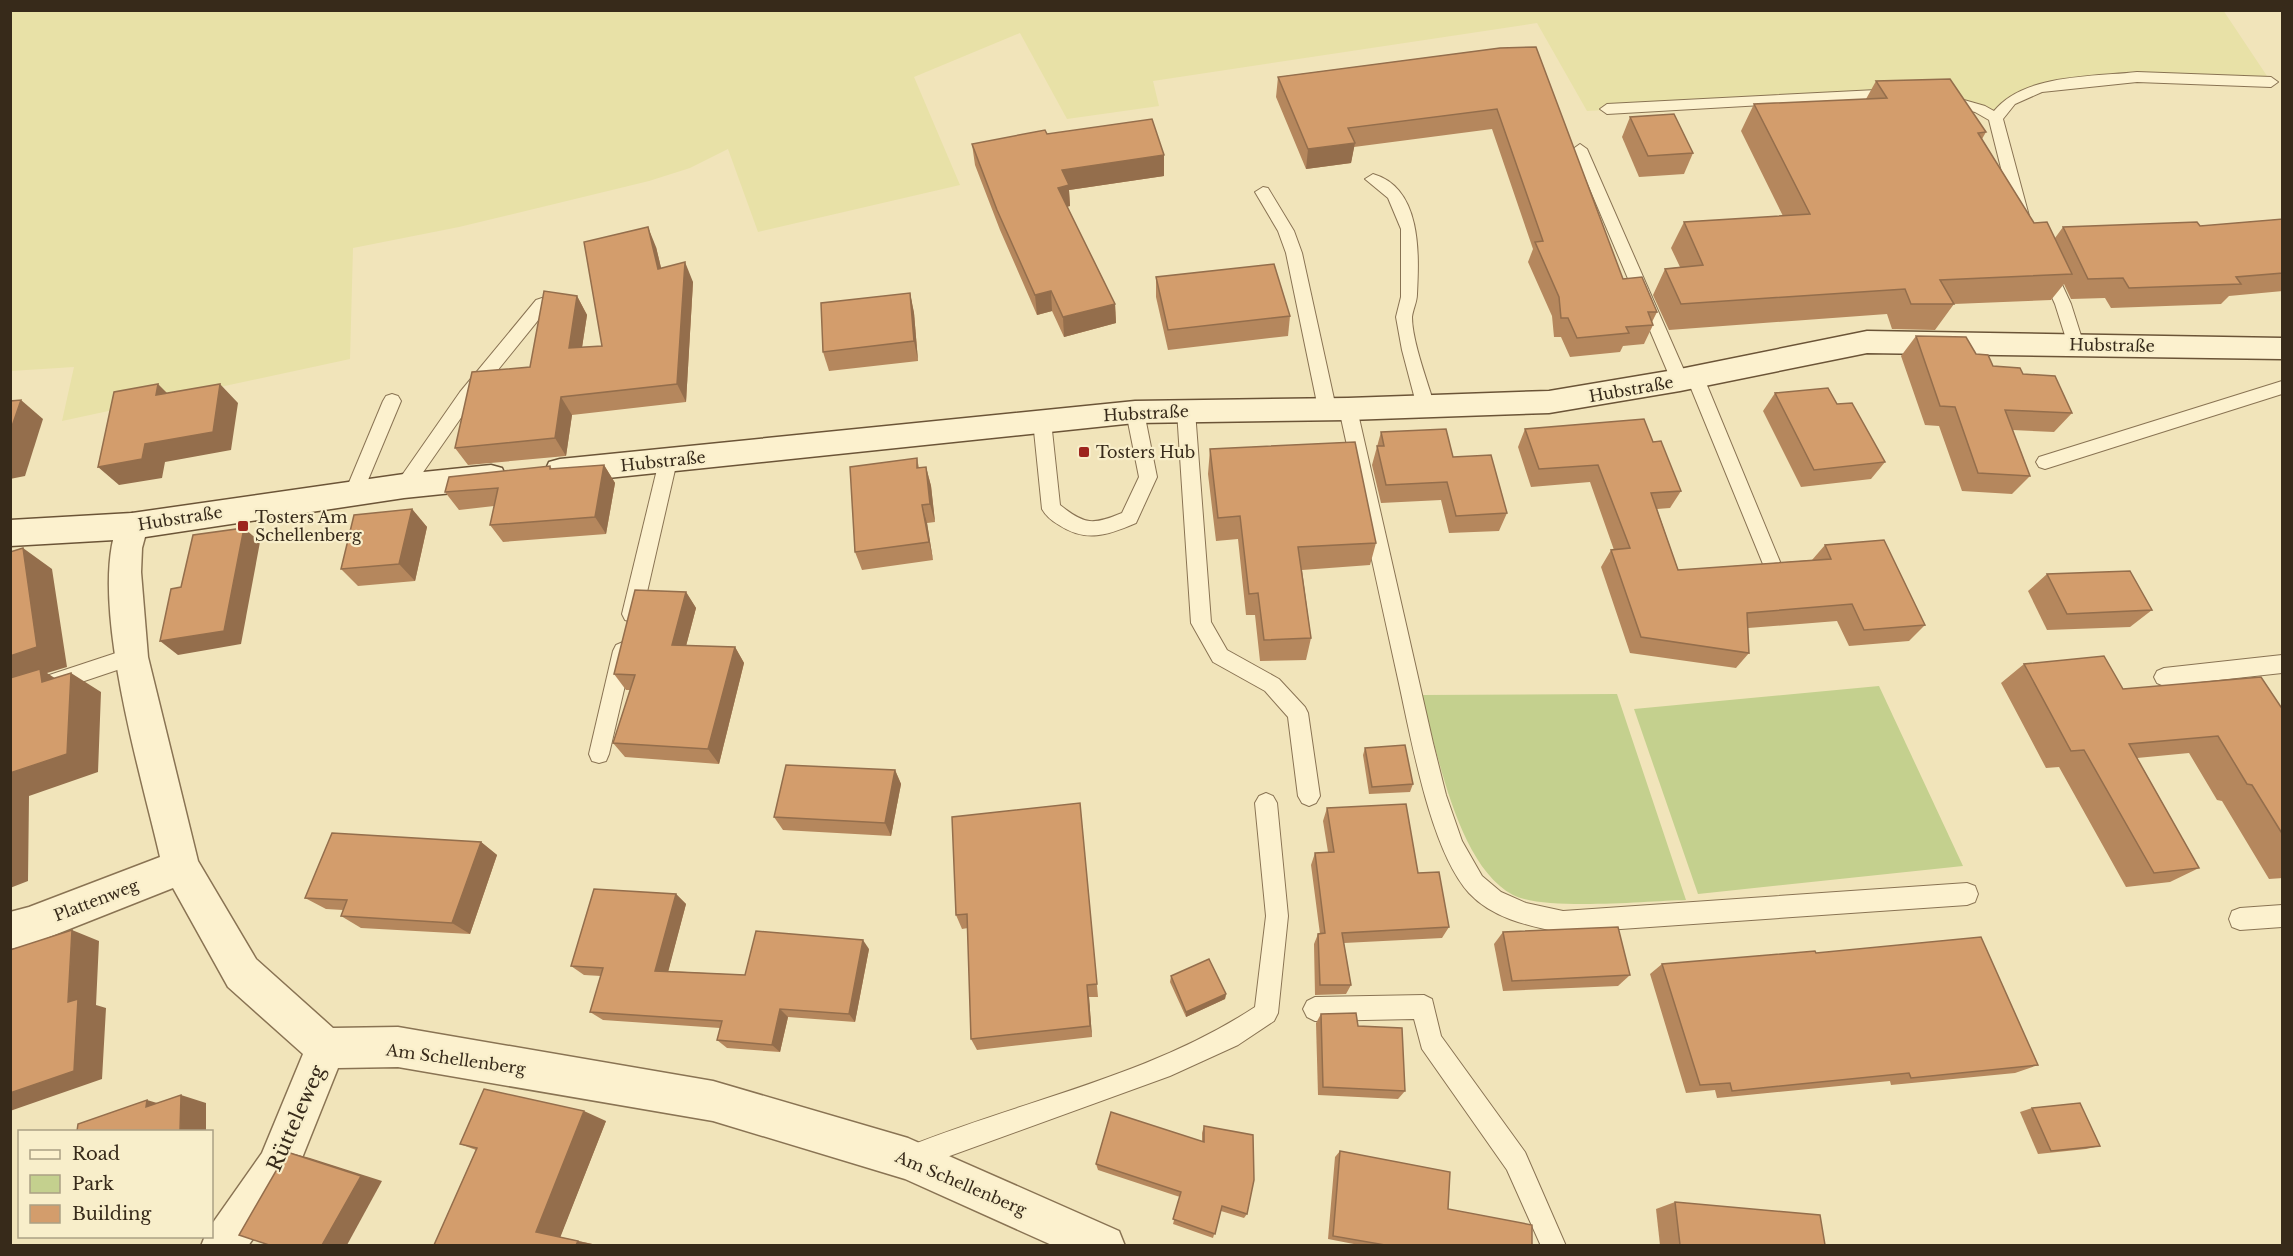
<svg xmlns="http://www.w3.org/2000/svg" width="2293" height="1256" font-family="'Libre Baskerville',serif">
	<rect width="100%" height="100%" fill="#f1e4ba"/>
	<polygon fill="#e8e1a7" points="2223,10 2271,82 2137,77 2039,88 2010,101 1996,118 1952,100 1894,94 1587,111 1537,23 1153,81 1159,106 1067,119 1020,33 914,77 960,185 758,232 728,149 690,168 649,181 459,227 353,248 350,359 62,421 74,367 11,371 11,11"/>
	<g fill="#c4d08e">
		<polygon points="1879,686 1963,866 1698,894 1634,709"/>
		<path d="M1617,694l69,206c-39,1 -142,11 -173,-5 -56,-30 -75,-143 -92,-200z"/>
	</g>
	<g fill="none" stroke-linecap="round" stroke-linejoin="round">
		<defs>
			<g id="lane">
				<path d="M2137,72l134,5 7,5 -7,5 -134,-5 -95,10 -27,12 -12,15 26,97 -2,4h-12l-2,-4 -24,-96 -14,-8 -37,-10 -2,-3 7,-5 42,12 9,5c30,-37 98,-34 143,-39z"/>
				<polygon points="1896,89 1901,91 1903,94 1901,97 1607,114 1600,109 1607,104"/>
				<polygon points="1580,144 1587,149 1687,377 1695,372 1701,373 1704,378 1783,569 1781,575 1774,577 1767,575 1765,569 1688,381 1680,386 1674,385 1671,380 1573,149"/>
				<path d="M1373,174c49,14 46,80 44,120 0,8 -4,15 -5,23 0,24 16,66 23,90l-3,5 -6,2 -6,-2 -3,-5 -15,-57 -6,-33 5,-20v-68l-13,-31 -23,-19z"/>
				<polygon points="1263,187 1268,188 1294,231 1302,253 1336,408 1333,413 1327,415 1321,413 1318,408 1286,253 1278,231 1255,192"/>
				<polygon points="2047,263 2053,265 2071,304 2084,345 2082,349 2076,351 2070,349 2068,345 2055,304 2039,269 2041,265"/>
				<polygon points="542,298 548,300 550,304 548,308 472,402 410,491 404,493 398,491 395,486 398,481 460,392 536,300"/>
				<polygon points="2282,381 2282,394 2045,469 2039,467 2036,462 2039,457"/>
				<polygon points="392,394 398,396 401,401 363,492 360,497 354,499 348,497 345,492 383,401 386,396"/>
				<path d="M1348,402l6,2 3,5 76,334 13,52 16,46 20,35 19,16 25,11 37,8 404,-28 8,3 3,8 -3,8 -8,3 -404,28c-33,-7 -70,-14 -94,-40 -39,-43 -58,-156 -71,-214 -20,-90 -39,-180 -59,-270l3,-5z"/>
				<polygon points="1186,404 1192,406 1195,411 1211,622 1227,650 1279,679 1305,707 1308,713 1320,796 1316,803 1309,806 1302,803 1298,796 1288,717 1265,691 1213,662 1191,623 1177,411 1180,406"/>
				<path d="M1135,405l6,2 3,5 13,65 -21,46c-28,12 -50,20 -77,2 -7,-4 -13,-9 -17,-16l-9,-88 3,-5 6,-2 6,2 3,5 9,84c25,20 33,20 62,8l17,-36 -13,-65 3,-5z"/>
				<polygon points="668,454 674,456 677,461 642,614 639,620 632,622 625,620 622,614 659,461 662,456"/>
				<polygon points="623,642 630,645 633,651 609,754 606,761 599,763 592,761 589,754 613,651 616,645"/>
				<polygon points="131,648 138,651 141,657 138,663 10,706 10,688"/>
				<polygon points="2282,655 2282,673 2164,686 2157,683 2154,677 2157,671 2164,668"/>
				<path d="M1266,793l7,3 4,7 11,113 -10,97 -4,8 -36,24 -68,31 -259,94 -9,-3 -3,-9 3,-9c117,-48 247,-72 353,-142l11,-91 -11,-113 4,-7z"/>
				<polygon points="2282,905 2282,927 2240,930 2232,927 2229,919 2232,911 2240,908"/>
				<polygon points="1424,995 1432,999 1441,1036 1525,1152 1566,1246 1541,1246 1507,1170 1422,1049 1414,1019 1315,1021 1307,1017 1303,1009 1307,1001 1315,997"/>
			</g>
			<path id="street" d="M132,513l11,4 5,9 -6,22 -1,24 7,85 50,204 58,98 77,69 65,-1 315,54 195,57 211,93 6,15h-71l-149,-67 -192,-58 -315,-54 -60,1 -46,115 -44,63h-47l4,-10h7v-12l50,-71 41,-99 -75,-67 -55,-99 -144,57 -19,4v-37l19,-5 131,-50c-18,-80 -76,-268 -39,-340z"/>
			<g id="secondary">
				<polygon points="1867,331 2282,338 2282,359 1867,353 1680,391 1549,413 1348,420 1135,423 560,483 549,480 545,471 549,462 560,459 1135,401 1348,398 1549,391 1680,369"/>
				<polygon points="491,465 502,468 506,477 502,486 491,489 404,498 132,539 10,546 10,520 132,513 404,474"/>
			</g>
		</defs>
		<use href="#lane" stroke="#897353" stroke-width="2"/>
		<use href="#street" stroke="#897353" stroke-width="3"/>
		<use href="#secondary" stroke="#6b5437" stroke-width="3"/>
		<use href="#lane" fill="#fcf1ce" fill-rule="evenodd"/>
		<use href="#street" fill="#fcf1ce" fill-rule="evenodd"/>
		<use href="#secondary" fill="#fcf1ce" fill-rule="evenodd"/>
	</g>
	<g fill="#b5875d">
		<polygon points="1500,48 1623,279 1657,312 1652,322 1653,325 1644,344 1623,346 1620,352 1570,357 1561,337 1554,337 1552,316 1528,262 1533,249 1492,129 1354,147 1351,163 1306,169 1276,97 1278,77"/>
		<polygon points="1876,81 1986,132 1982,139 2034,223 2055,238 2063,227 2200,226 2283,219 2283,291 2229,296 2221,304 2111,308 2105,298 2071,299 2064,284 2051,300 1954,304 1935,330 1892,329 1887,314 1669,330 1653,295 1665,269 1680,267 1671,248 1684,222 1783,216 1741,131 1754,104 1866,99"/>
		<polygon points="1630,117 1693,153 1684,174 1639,177 1622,137"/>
		<polygon points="1047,134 1164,155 1164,176 1069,190 1070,206 1067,207 1115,304 1116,323 1064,337 1052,311 1037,315 1000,230 975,165 972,144"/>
		<polygon points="656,247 661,268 693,282 686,402 572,415 566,456 468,465 455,448 530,367 577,296 587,315 582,347 602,346"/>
		<polygon points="1156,277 1290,316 1288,336 1168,350 1156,297"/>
		<polygon points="910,293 914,313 918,361 829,371 823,352"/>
		<polygon points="1916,336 1976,354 1993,366 2023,374 2072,413 2054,432 2012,430 2030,476 2012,494 1962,491 1939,426 1925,425 1901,356"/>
		<polygon points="1775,393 1837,404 1885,462 1871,479 1801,487 1763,411"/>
		<polygon points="1525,429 1653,442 1681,491 1670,508 1657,509 1678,570 1812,560 1825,545 1925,625 1909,641 1849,646 1837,621 1748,628 1749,653 1736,668 1630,653 1601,567 1611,550 1614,550 1590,482 1531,487 1518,447"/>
		<polygon points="1381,432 1453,457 1507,513 1499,531 1449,533 1441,500 1381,503 1372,465"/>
		<polygon points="1210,449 1376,543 1370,565 1302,570 1311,638 1306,660 1260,661 1255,615 1246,615 1238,539 1216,541 1208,474"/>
		<polygon points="917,458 919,468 926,467 931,486 935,522 927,523 933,560 862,570 855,552"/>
		<polygon points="604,465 615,483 606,534 503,542 490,525 494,506 459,510 445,492 550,466 552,469"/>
		<polygon points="412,509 427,527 415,581 358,586 341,569"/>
		<polygon points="2047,574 2152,610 2130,627 2047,630 2028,591"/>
		<polygon points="686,592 696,608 686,646 735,647 744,663 719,764 625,757 613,743 630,690 626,690 614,674"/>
		<polygon points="2024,664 2123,689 2283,710 2283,878 2269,879 2222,801 2217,800 2189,753 2137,758 2199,868 2170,882 2126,887 2059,767 2046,768 2001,683"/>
		<polygon points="1365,748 1413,784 1410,792 1369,794 1363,755"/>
		<polygon points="895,770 901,784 891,836 783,830 774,817"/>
		<polygon points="1080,803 1098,997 1089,997 1092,1037 977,1050 971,1039 968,928 962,929 956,915"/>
		<polygon points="1327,808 1418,873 1449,927 1442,938 1344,943 1351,985 1346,994 1315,995 1314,944 1318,934 1320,934 1311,865 1315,853 1328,852 1323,821"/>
		<polygon points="481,842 497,855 470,934 361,928 341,916 343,910 326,909 305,898"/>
		<polygon points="676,894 686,904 668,971 745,975 869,949 855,1022 788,1017 780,1052 727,1048 717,1040 720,1028 603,1020 590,1012 601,976 584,975 571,966"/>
		<polygon points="1503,932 1630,975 1618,986 1503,991 1494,944"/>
		<polygon points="1816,953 2038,1065 2015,1073 1891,1085 1890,1081 1717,1098 1715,1090 1686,1093 1650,974 1662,964"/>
		<polygon points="1171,976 1226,994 1225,999 1186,1017 1170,982"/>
		<polygon points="1321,1014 1358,1026 1405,1091 1398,1099 1318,1095 1316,1023"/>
		<polygon points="2032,1108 2100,1146 2086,1149 2038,1154 2020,1112"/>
		<polygon points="606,1121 560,1237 597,1245 434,1245 476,1150 460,1144"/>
		<polygon points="1204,1126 1247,1214 1244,1218 1221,1211 1213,1238 1173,1224 1180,1197 1098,1170 1096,1164 1202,1141 1202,1133"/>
		<polygon points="1340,1151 1448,1209 1532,1245 1359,1245 1328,1239 1335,1157"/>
		<polygon points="1675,1202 1825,1245 1660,1245 1656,1209"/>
	</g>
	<g fill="#946e4c">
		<polygon points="1355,143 1351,163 1306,169 1308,149"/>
		<polygon points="1164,155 1164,176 1069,190 1070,206 1059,208 1058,188 1062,170"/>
		<polygon points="648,227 656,247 666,288 658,269"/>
		<polygon points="685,262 693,282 686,402 677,384"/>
		<polygon points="1051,291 1052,311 1037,315 1035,295"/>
		<polygon points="910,293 914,313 918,361 914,341"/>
		<polygon points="577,296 587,315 579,367 569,348"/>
		<polygon points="1115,304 1116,323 1064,337 1063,317"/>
		<polygon points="158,384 177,403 156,395"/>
		<polygon points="220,384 238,403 231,450 165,462 162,478 119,485 98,467 145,444"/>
		<polygon points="561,397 572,415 566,456 555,438"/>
		<polygon points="21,400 43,419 25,476 10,479 10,432"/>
		<polygon points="604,465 615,483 606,534 595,517"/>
		<polygon points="926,467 931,486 935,522 930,504"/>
		<polygon points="922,505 927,523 933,560 929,542"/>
		<polygon points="412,509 427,527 415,581 399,564"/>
		<polygon points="244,528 260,542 241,644 178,655 160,641"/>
		<polygon points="23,548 52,569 67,667 47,673 70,688 71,673 101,692 98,772 29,796 28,881 10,888 10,656"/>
		<polygon points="686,592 696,608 682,661 672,645"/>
		<polygon points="735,647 744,663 719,764 708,749"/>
		<polygon points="895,770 901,784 891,836 885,823"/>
		<polygon points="481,842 497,855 470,934 452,923"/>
		<polygon points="676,894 686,904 666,980 655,971"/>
		<polygon points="72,930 99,941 96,1005 106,1008 102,1079 10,1111 10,1093 68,1002"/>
		<polygon points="863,940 869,949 855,1022 849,1014"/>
		<polygon points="1087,985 1089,997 1092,1037 1090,1026"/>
		<polygon points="1226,994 1225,999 1186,1017 1186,1012"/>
		<polygon points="780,1009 788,1017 780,1052 772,1045"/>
		<polygon points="181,1095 206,1103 206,1131 180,1131"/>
		<polygon points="147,1100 174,1108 146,1107"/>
		<polygon points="584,1111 606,1121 560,1238 536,1232"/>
		<polygon points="287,1152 310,1158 382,1181 347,1245 322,1245"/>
		<polygon points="578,1241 597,1245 576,1245"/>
	</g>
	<g fill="#d39d6c" stroke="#946e4c" stroke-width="1.5">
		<polygon points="1536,47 1623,279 1642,277 1657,312 1648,312 1653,325 1626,327 1629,333 1577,338 1568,318 1561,318 1559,297 1535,242 1543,241 1497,109 1348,128 1355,143 1308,149 1278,77 1500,48"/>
		<polygon points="1950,79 1986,132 1978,133 2034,223 2047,222 2072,274 1940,280 1954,304 1911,304 1905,289 1681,304 1665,269 1703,265 1684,222 1810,214 1754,104 1887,98 1876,81"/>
		<polygon points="1674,114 1693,153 1648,156 1630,117"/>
		<polygon points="1152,119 1164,155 1062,170 1069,185 1058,188 1115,304 1063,317 1051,291 1035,295 997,210 972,144 1045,130 1047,134"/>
		<polygon points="2283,219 2283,273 2236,277 2241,284 2129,288 2123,278 2088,279 2063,227 2197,222 2200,226"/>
		<polygon points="648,227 658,269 685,262 677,384 561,397 555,438 455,448 472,372 530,367 544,291 577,296 569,348 602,346 584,242"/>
		<polygon points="1274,264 1290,316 1168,330 1156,277"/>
		<polygon points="910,293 914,341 823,352 821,303"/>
		<polygon points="1916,336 1966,337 1976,354 1988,355 1993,366 2020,368 2023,374 2055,376 2072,413 2005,410 2030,476 1978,473 1955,407 1940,406"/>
		<polygon points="158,384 156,395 220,384 213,432 145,444 142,459 98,467 114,392"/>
		<polygon points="1828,388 1837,404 1852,403 1885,462 1814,470 1775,393"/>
		<polygon points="21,400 10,432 10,401"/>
		<polygon points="1644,419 1653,442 1661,441 1681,491 1651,493 1678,570 1831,559 1825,545 1884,540 1925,625 1864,630 1852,604 1747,613 1749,653 1641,637 1611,550 1630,548 1598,465 1539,469 1525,429"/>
		<polygon points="1446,429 1453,457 1491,455 1507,513 1456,516 1447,482 1386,485 1377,446 1384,446 1381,432"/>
		<polygon points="1355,442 1376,543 1298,547 1311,638 1264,640 1258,593 1249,594 1240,516 1218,518 1210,449"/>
		<polygon points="917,458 917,468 926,467 930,504 922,505 929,542 855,552 850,467"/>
		<polygon points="604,465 595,517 490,525 498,488 445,492 449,477 550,466 550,469"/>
		<polygon points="412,509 399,564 341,569 354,515"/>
		<polygon points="244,528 224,631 160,641 171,589 181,587 193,535"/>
		<polygon points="23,548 37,647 10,656 10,552"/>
		<polygon points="2130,571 2152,610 2067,614 2047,574"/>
		<polygon points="635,590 686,592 672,645 735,647 708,749 613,743 635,675 614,674"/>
		<polygon points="2104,656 2123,689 2261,677 2283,710 2283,835 2252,785 2247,784 2218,736 2129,744 2199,868 2154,873 2084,750 2071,751 2024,664"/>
		<polygon points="40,669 42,682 71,673 67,754 10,773 10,678"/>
		<polygon points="1405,745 1413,784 1372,787 1365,748"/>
		<polygon points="786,765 895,770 885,823 774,817"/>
		<polygon points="1080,803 1097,984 1087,985 1090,1026 971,1039 967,914 956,915 952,817"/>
		<polygon points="1406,804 1418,873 1439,872 1449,927 1342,933 1351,985 1320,985 1318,934 1325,933 1315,853 1334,852 1327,808"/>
		<polygon points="332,833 481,842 452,923 341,916 347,900 305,898"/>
		<polygon points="594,889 676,894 655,971 745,975 756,931 863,940 849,1014 780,1009 772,1045 717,1040 722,1021 590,1012 603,968 571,966"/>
		<polygon points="1618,927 1630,975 1512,981 1503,932"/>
		<polygon points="72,930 68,1002 78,999 74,1071 10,1093 10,950"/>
		<polygon points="1981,937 2038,1065 1911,1078 1909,1073 1732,1091 1730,1083 1700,1085 1662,964 1815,951 1816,953"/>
		<polygon points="1209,959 1226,994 1186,1012 1171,976"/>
		<polygon points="1356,1013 1358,1026 1402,1028 1405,1091 1323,1087 1321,1014"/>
		<polygon points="484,1089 584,1111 536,1232 578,1241 576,1245 434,1245 477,1148 460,1144"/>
		<polygon points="181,1095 180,1131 77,1131 78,1124 147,1100 146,1107"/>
		<polygon points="2080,1103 2100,1146 2051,1151 2032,1108"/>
		<polygon points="1111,1112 1204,1142 1204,1126 1253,1135 1254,1180 1247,1214 1222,1206 1215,1234 1173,1219 1181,1192 1096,1164"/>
		<polygon points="1340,1151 1450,1172 1448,1209 1532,1225 1532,1245 1385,1245 1333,1236"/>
		<polygon points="287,1152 361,1176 322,1245 269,1245 239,1235"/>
		<polygon points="1675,1202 1820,1215 1825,1245 1680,1245"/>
	</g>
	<g fill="#9d251e" stroke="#f8eeca" stroke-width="2">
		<rect x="1078" y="446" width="12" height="12" rx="3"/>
		<rect x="237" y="520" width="12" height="12" rx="3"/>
	</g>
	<g text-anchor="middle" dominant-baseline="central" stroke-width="4.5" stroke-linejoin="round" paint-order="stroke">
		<g font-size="16" fill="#372a1a" stroke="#f8eeca">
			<text transform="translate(2112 345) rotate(1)">Hubstraße</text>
			<text transform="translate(1631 389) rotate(-10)">Hubstraße</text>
			<text transform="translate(1146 413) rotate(-3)">Hubstraße</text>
			<text transform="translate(663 461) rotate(-6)">Hubstraße</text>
			<text transform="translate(180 518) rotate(-9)">Hubstraße</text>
			<text transform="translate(96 900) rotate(-21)">Plattenweg</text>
			<text transform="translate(456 1059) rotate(8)">Am Schellenberg</text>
			<text transform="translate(961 1183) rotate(23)">Am Schellenberg</text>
		</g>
		<g font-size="16" fill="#372a1a" stroke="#f8eeca" text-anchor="start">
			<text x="1096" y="452">Tosters Hub</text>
			<text x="255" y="517">Tosters Am<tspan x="255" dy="18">Schellenberg</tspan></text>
		</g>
		<g font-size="20" fill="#372a1a" stroke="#f8eeca">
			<text transform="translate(296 1118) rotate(-66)">Rütteleweg</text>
		</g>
	</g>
	<rect width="2293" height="1256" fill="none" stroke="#372a1a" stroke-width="24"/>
	<rect x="18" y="1130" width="195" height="108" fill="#f8eeca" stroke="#aba084" stroke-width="1.5"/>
	<rect x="30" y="1150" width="30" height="9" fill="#fcf1ce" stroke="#aba084" stroke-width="1.5"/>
	<text x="72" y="1160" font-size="18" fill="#372a1a">Road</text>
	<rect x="30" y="1175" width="30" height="18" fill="#c4d08e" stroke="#aba084" stroke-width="1.5"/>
	<text x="72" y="1190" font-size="18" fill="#372a1a">Park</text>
	<rect x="30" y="1205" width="30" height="18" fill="#d39d6c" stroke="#aba084" stroke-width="1.5"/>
	<text x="72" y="1220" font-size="18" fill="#372a1a">Building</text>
</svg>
